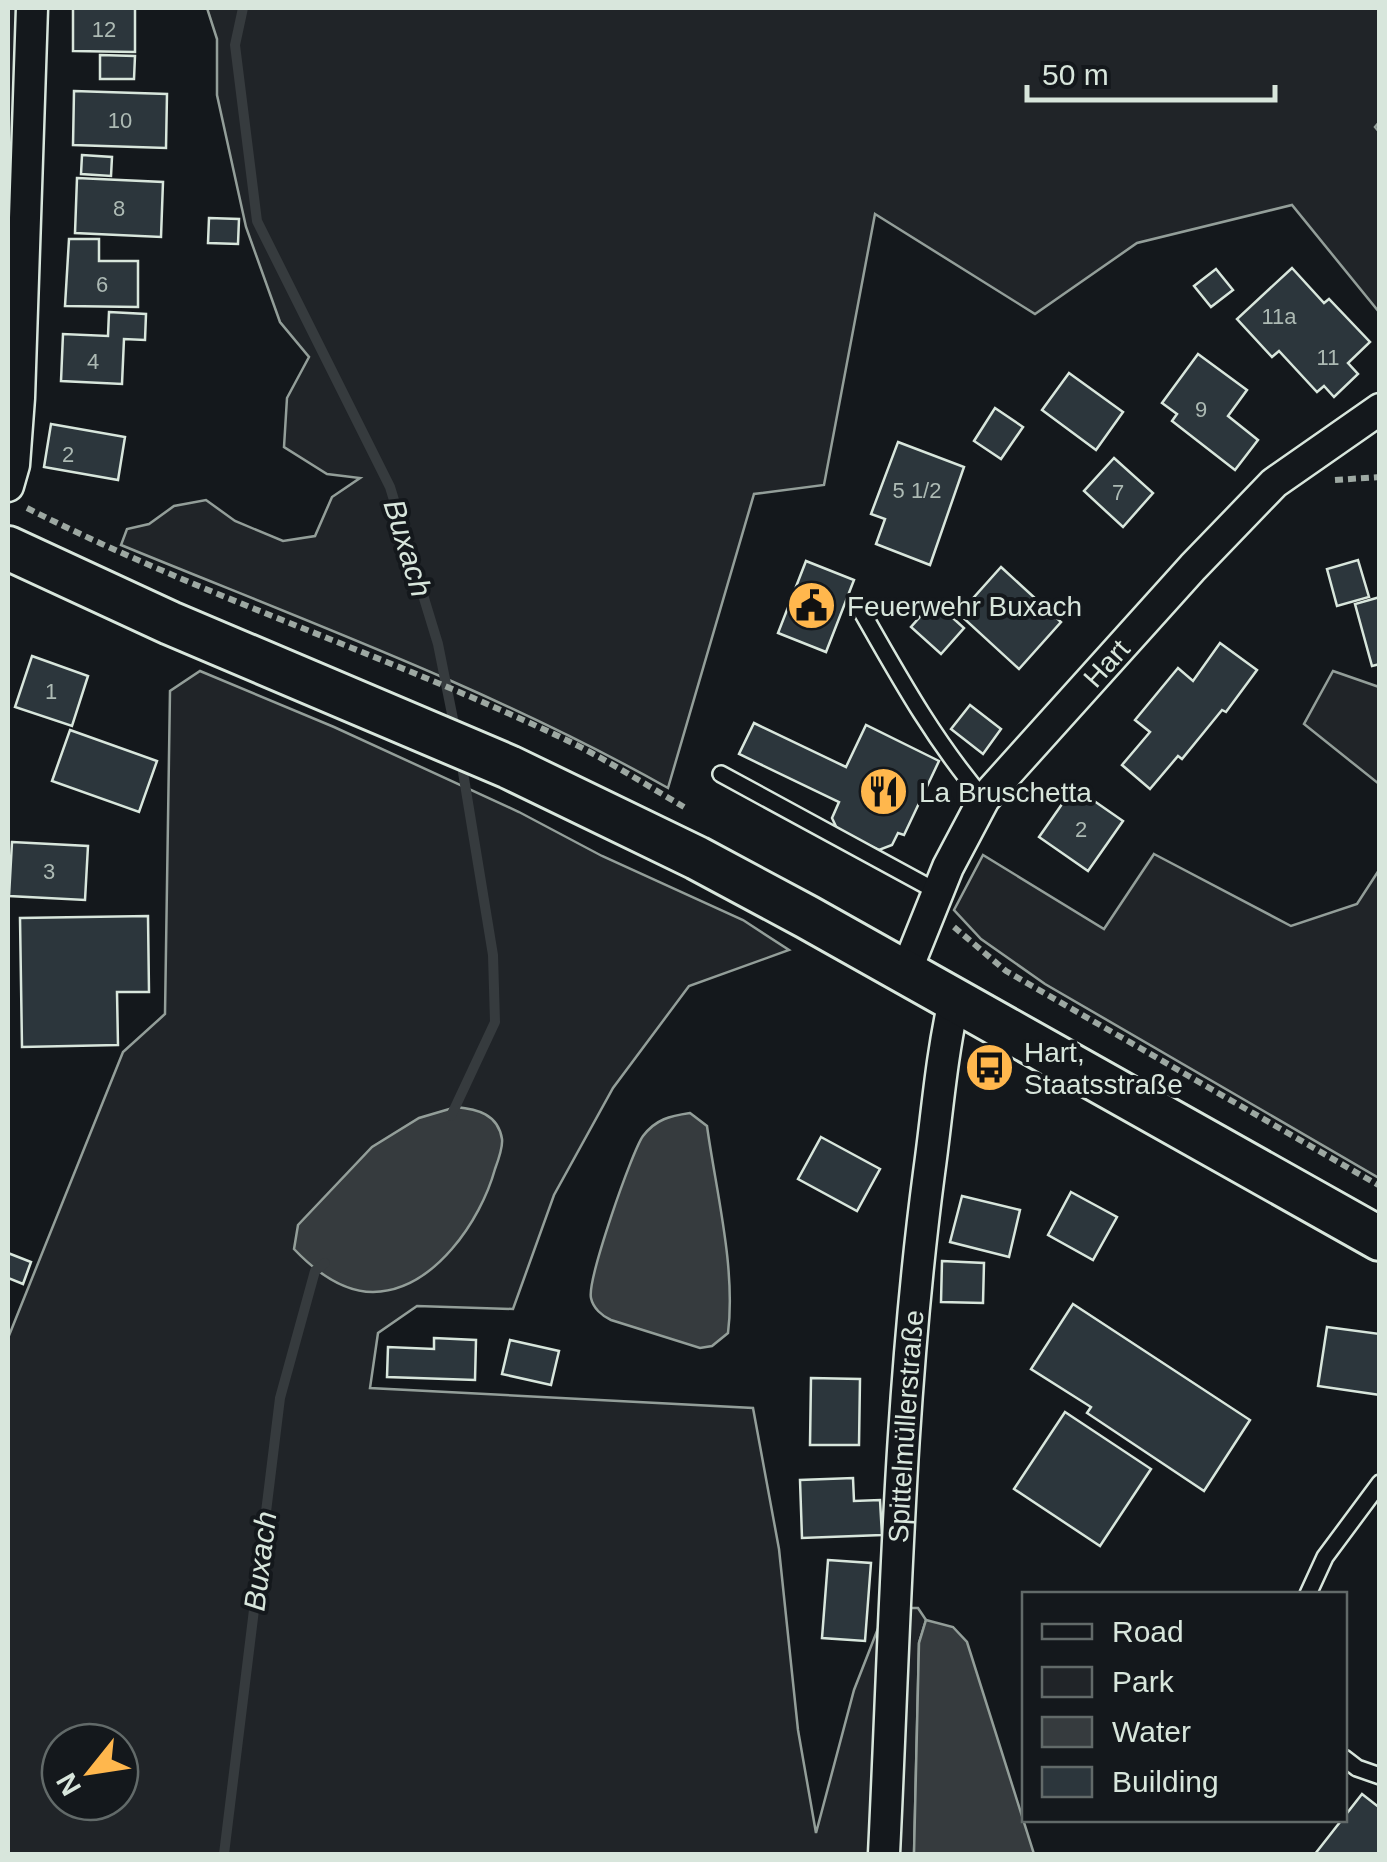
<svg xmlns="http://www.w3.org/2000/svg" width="1387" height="1862" font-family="Helvetica,sans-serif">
	<rect width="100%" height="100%" fill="#14181c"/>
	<g fill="#202428" stroke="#939e99" stroke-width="2.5" fill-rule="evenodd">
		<polygon points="8,8 18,8 8,271"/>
		<path d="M207,8h1172l1,113 -5,6 5,6 -1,179 -87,-107 -155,38 -102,71 -160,-100 -51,271 -70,9 -86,294c-174,-98 -362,-167 -547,-243l6,-16 22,-5 25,-18 32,-6 29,21 48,20 32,-5 17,-39 28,-19 -33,-4 -43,-27 3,-49 22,-41 -29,-35 -34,-95 -29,-132v-56z"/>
		<path d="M200,671l134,56 185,85 83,44 141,64 46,30 -100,36 -76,102 -59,107 -41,114 -96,-3 -39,27 -8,55 383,20 26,141 19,181 18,103 38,-143 32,-82h32l8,12 -7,23 -5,211h-906v-516l115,-286 42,-38 5,-323zM60,1742h60v60h-60z"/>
		<polygon points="1333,671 1379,687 1379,784 1304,724"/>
		<polygon points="1154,854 1291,926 1357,904 1379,870 1379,1178 1045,984 981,939 954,910 983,855 1104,929"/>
	</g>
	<g fill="#363b3e" stroke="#939e99" stroke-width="2.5">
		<path d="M456,1107c21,2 42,7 46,32 1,8 -4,22 -7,30 -14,51 -61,122 -122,123 -32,0 -59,-22 -79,-43l4,-24 74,-78 47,-29z"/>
		<path d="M690,1113l17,13c9,65 29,142 21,207l-16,13 -12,2 -89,-28c-9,-4 -18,-12 -20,-22 -4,-18 41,-147 52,-162 13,-17 27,-20 47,-23z"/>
		<polygon points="926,1620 953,1627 967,1642 1034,1854 914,1854 919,1643"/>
	</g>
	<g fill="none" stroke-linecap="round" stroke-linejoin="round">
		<g stroke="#363b3e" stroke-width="10">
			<polyline points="243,8 235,45 257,221 390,487 438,644 456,734"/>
			<polyline points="451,1116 495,1022 493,955 461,760"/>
			<polyline points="224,1854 280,1398 315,1271 325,1263"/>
		</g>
	</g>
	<g fill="#2c363c" stroke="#d8e6dc" stroke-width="2.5">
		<polygon points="73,8 135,8 135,52 73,51"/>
		<polygon points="100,55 135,56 134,79 100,79"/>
		<polygon points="74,91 167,94 166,148 73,145"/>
		<polygon points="82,155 112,157 111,176 81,174"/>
		<polygon points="77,178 163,182 161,237 75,233"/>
		<polygon points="209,218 239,219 238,244 208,243"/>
		<polygon points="69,239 99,239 99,261 138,261 138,307 65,306"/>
		<polygon points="1292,268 1324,303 1329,299 1370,342 1348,363 1358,374 1334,397 1324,386 1317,392 1279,351 1272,357 1237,319"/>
		<polygon points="1216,269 1233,290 1211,307 1194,286"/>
		<polygon points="109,312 146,314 145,340 124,339 122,384 61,381 63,334 108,336"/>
		<polygon points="1198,354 1247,390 1228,416 1258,440 1235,470 1172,421 1177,414 1162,403"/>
		<polygon points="1069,373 1123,412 1096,450 1042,410"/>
		<polygon points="995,408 1023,427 1001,459 974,441"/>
		<polygon points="51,424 125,437 118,480 44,467"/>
		<polygon points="898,442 964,467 930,565 876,544 885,519 871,514"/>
		<polygon points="1114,458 1153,493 1123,527 1084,491"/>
		<polygon points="1358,560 1369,597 1337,606 1327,569"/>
		<polygon points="806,561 854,580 826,652 778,633"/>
		<polygon points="1001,567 1061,622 1019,669 959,614"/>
		<polygon points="1380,597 1380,664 1372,666 1355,604"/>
		<polygon points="934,601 964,628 941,654 911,627"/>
		<polygon points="1220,643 1257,670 1226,712 1222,710 1182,759 1178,756 1150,789 1122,765 1150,732 1135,720 1178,668 1193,681"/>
		<polygon points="32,656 88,676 72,726 15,707"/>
		<polygon points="970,705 1001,729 983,754 951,729"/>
		<polygon points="754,723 846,767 866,725 939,761 904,835 898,833 892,845 879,850 839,833 832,818 839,802 739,754"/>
		<polygon points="70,730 157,761 139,812 52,781"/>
		<polygon points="1074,787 1123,821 1088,871 1039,837"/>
		<polygon points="12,842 88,846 85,900 9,896"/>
		<polygon points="148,916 149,992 117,992 118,1045 22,1047 20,918"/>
		<polygon points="821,1137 880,1169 857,1211 798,1179"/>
		<polygon points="1071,1192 1117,1217 1093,1260 1048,1235"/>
		<polygon points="962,1196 1020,1210 1009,1257 950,1242"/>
		<polygon points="8,1253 31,1262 23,1284 8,1278"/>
		<polygon points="942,1261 984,1263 983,1303 941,1302"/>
		<polygon points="1073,1304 1250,1420 1204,1491 1087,1413 1091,1407 1031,1369"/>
		<polygon points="1327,1327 1380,1334 1380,1395 1318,1386"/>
		<polygon points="434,1338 476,1340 475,1380 387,1377 388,1347 434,1349"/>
		<polygon points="510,1340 559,1351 551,1385 502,1374"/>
		<polygon points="811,1378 860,1379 859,1445 810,1445"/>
		<polygon points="1065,1412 1151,1469 1100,1546 1014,1489"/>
		<polygon points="853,1478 854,1501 880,1500 882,1535 802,1538 800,1480"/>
		<polygon points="828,1560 871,1563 865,1641 822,1638"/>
		<polygon points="1362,1794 1380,1808 1380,1854 1315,1854"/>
	</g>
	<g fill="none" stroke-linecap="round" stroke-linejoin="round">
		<defs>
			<g id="lane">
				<path d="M862,612c37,65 73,130 122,187"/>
				<polyline points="721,774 938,892"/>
				<polyline points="1308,1594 1325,1557 1380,1483"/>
				<polyline points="1344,1758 1357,1768 1380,1776"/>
			</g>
			<g id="street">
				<polyline points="8,486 14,465 19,398 32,8"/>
				<path id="s1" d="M905,974l43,-107 36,-68 209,-232 81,-84 106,-74"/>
				<path id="s2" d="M884,1854c11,-227 15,-455 45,-681 8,-57 12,-115 25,-172"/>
			</g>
			<polyline id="secondary" points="8,548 170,623 509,767 697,858 807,917 1380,1239"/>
		</defs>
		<use href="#lane" stroke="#d8e6dc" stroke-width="20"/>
		<use href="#street" stroke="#d8e6dc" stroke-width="35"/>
		<use href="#secondary" stroke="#d8e6dc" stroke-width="48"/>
		<g stroke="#9da8a2" stroke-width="6" stroke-dasharray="8 5" stroke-linecap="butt">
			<polyline points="1335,480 1380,477"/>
			<path d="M27,508c172,87 357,146 531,228 43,20 85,47 126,71"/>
			<polyline points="954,927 1006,971 1380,1186"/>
		</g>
		<use href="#lane" stroke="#14181c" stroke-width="15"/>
		<use href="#street" stroke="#14181c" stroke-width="30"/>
		<use href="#secondary" stroke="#14181c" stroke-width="42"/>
	</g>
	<defs>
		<symbol id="civic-disc" viewBox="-11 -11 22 22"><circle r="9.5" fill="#ffb74d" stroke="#14181c"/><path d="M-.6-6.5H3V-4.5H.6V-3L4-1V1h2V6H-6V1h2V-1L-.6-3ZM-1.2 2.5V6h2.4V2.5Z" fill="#111"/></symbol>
		<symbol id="restaurant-disc" viewBox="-11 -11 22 22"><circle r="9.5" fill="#ffb74d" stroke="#14181c"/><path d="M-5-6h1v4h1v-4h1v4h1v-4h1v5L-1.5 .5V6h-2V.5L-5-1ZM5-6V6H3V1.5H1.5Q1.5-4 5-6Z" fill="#111"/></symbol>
		<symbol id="bus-disc" viewBox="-11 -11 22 22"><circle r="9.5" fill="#ffb74d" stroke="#14181c"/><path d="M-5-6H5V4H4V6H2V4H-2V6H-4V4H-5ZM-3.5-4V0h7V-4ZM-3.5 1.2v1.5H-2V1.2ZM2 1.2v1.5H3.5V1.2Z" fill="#111"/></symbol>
	</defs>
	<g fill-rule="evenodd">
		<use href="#civic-disc" x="784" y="578" width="55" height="55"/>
		<use href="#restaurant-disc" x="856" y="764" width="55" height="55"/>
		<use href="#bus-disc" x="962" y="1040" width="55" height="55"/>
	</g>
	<g text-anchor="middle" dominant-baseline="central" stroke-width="8" stroke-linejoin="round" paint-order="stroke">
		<g font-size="22" fill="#adbab4">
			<text x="104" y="29">12</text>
			<text x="120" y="120">10</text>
			<text x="119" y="208">8</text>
			<text x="102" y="284">6</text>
			<text x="1279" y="316">11a</text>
			<text x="1328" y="357">11</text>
			<text x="93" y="361">4</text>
			<text x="1201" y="409">9</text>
			<text x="68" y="454">2</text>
			<text x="917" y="490">5 1/2</text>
			<text x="1118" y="492">7</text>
			<text x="51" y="691">1</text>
			<text x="1081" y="829">2</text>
			<text x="49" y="871">3</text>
		</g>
		<g font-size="28" fill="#d8e6dc" stroke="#14181c" text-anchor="start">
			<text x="847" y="606">Feuerwehr Buxach</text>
			<text x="919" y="792">La Bruschetta</text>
			<text x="1024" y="1052">Hart,<tspan x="1024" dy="32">Staatsstraße</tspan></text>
		</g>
		<g font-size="28" fill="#d8e6dc" stroke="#14181c">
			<text stroke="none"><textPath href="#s1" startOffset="375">Hart</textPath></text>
			<text stroke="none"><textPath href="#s2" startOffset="428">Spittelmüllerstraße</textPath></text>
		</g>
		<g font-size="30" font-style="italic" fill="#d8e6dc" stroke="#14181c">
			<text transform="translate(408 548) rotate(73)">Buxach</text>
			<text transform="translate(260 1561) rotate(-83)">Buxach</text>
		</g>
	</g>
	<rect width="1387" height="1862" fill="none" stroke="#d8e6dc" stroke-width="20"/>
	<rect x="1022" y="1592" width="325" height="230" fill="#14181c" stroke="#626a69" stroke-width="2.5"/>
	<rect x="1042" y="1624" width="50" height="15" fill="#14181c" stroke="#626a69" stroke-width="2.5"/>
	<text x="1112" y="1642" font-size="30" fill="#d8e6dc">Road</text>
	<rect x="1042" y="1667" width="50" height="30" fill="#202428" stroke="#626a69" stroke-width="2.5"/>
	<text x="1112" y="1692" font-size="30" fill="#d8e6dc">Park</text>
	<rect x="1042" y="1717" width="50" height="30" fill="#363b3e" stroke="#626a69" stroke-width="2.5"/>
	<text x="1112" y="1742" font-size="30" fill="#d8e6dc">Water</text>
	<rect x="1042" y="1767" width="50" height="30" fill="#2c363c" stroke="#626a69" stroke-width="2.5"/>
	<text x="1112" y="1792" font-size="30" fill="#d8e6dc">Building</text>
	<g transform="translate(90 1772) rotate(240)"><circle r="48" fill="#14181c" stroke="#626a69" stroke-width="2.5"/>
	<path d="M0-8L18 38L0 25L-18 38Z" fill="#ffb74d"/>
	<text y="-15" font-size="28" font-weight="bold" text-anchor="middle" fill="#d8e6dc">N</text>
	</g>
	<path d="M1027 85v15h248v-15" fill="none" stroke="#d8e6dc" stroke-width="5"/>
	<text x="1042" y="85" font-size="30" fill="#d8e6dc" stroke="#14181c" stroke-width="8" paint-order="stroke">50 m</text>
</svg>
